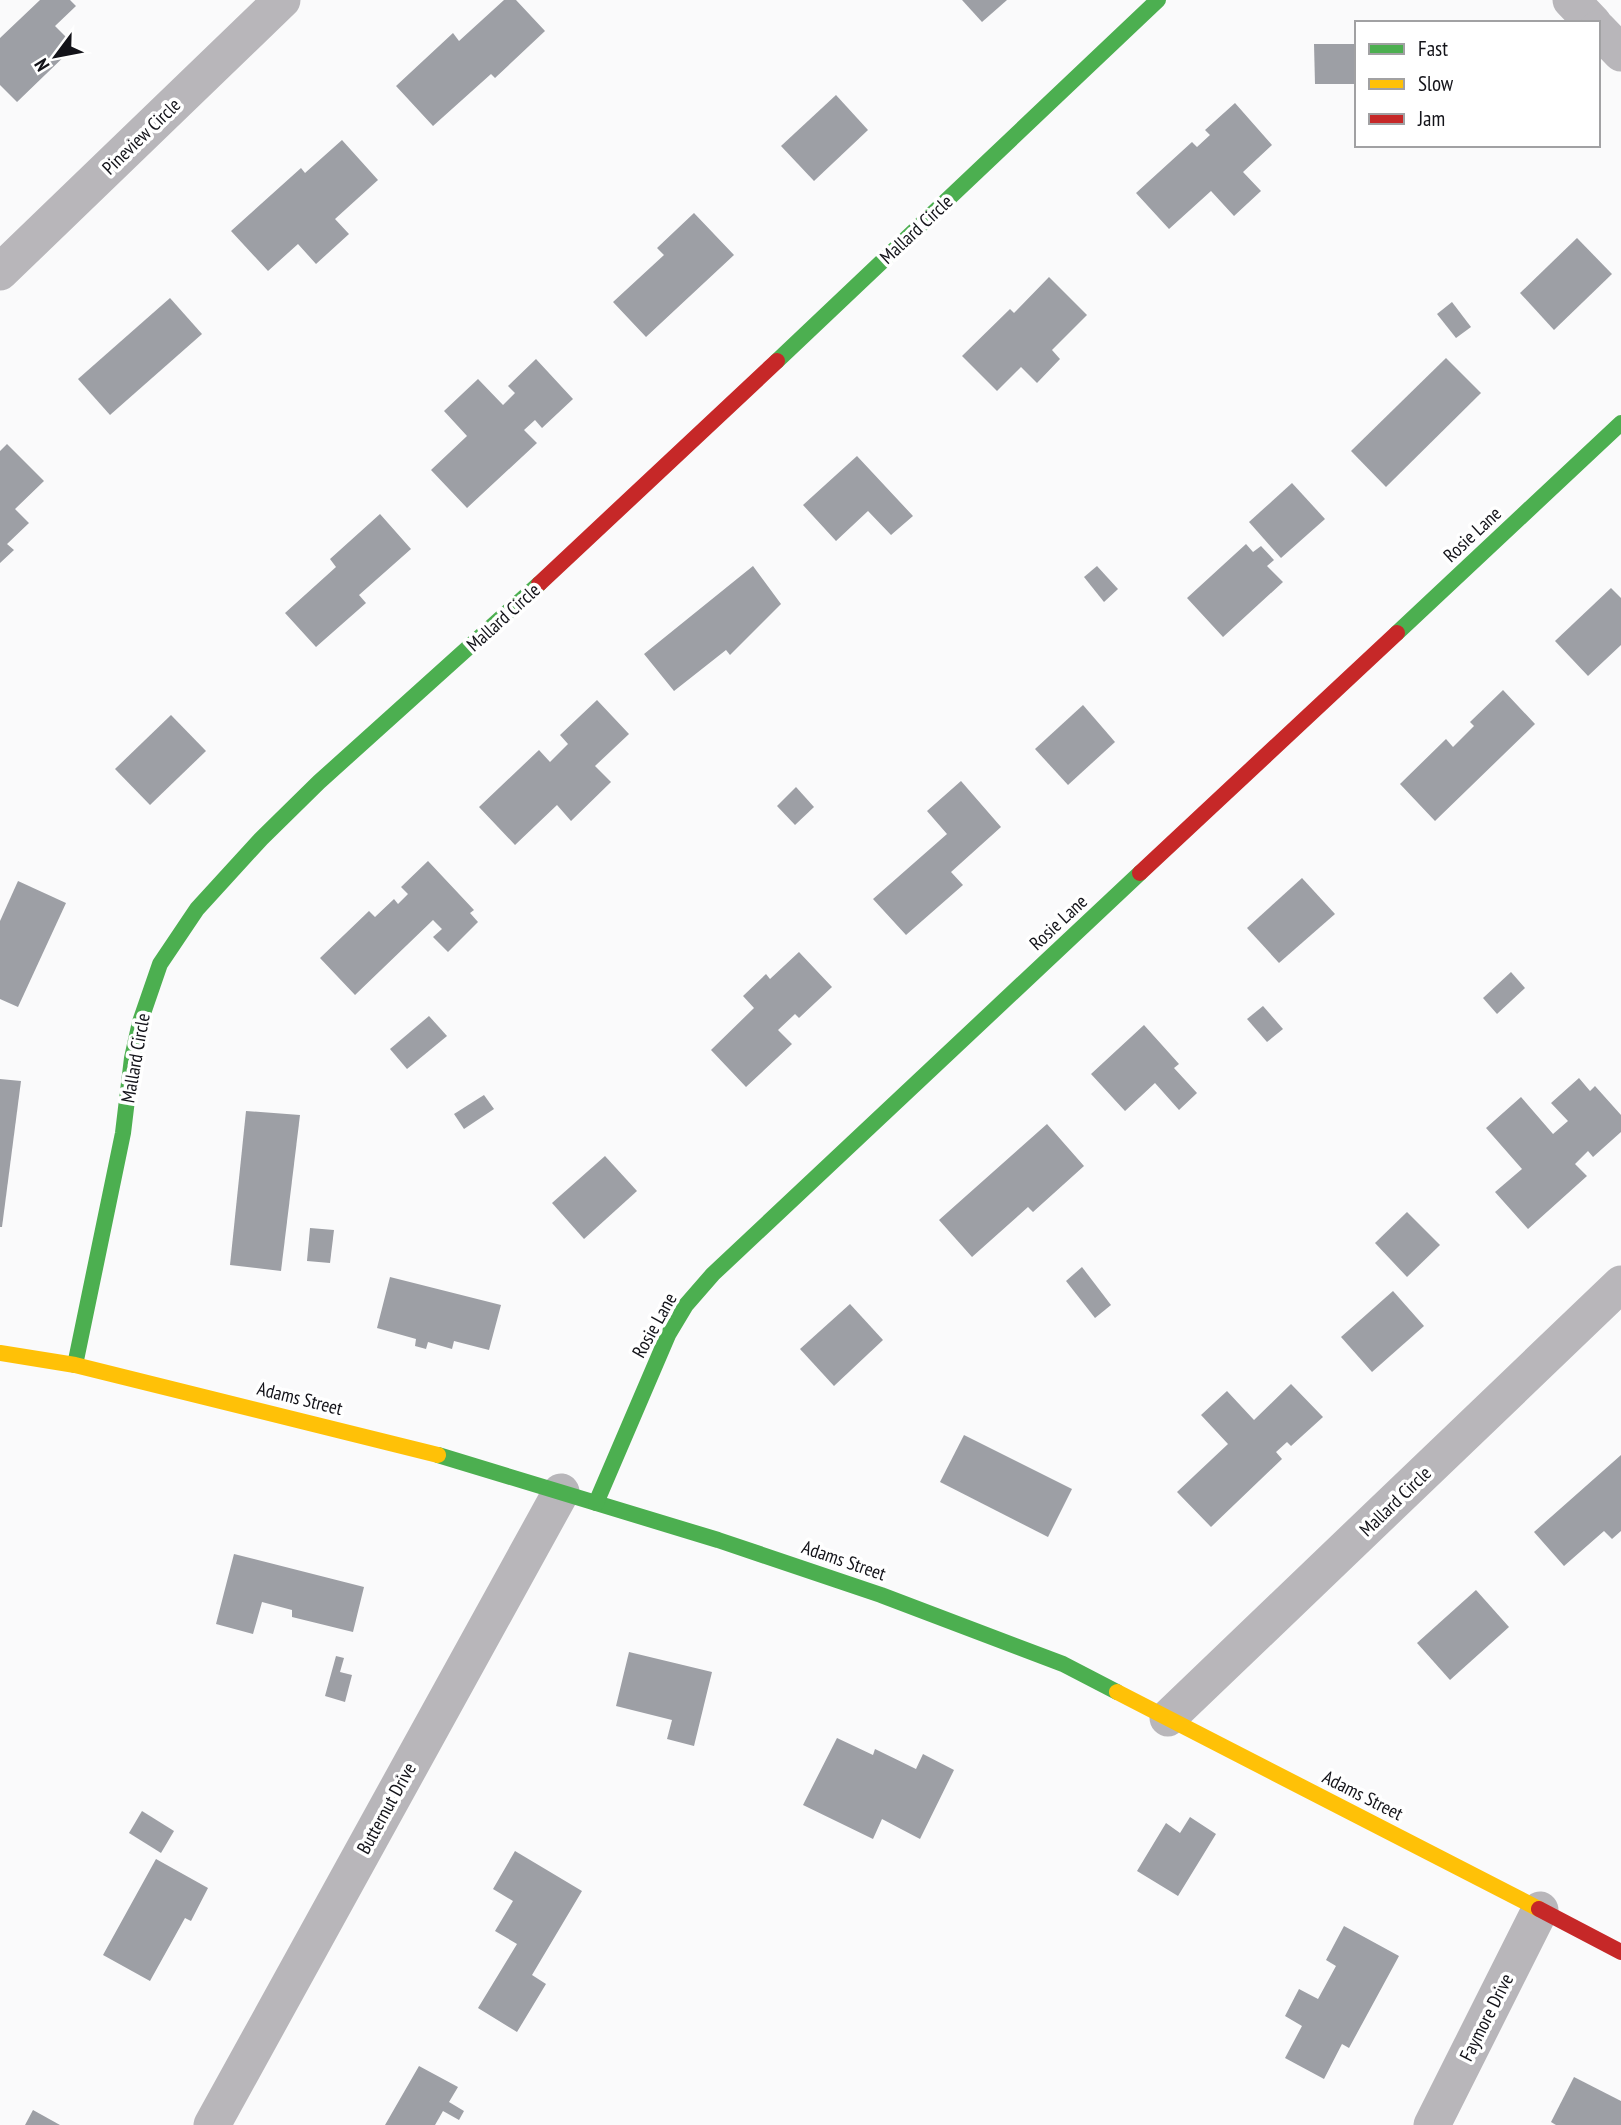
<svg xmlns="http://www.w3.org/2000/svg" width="1621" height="2125" font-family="'PT Sans Narrow',sans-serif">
	<rect width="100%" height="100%" fill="#fafafb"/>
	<g fill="#9d9fa5">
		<polygon points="40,0 70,0 76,6 55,26 75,46 17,102 0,85 0,38"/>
		<polygon points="504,0 516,0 545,31 495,78 491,74 433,126 396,86 453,33 459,41"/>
		<polygon points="962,0 1007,0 982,22"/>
		<polygon points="1314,44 1357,44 1357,84 1315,84"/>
		<polygon points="836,95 868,130 814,181 781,146"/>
		<polygon points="1235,103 1272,145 1243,172 1261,191 1234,216 1211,191 1169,229 1136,193 1192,142 1197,147 1210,135 1205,130"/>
		<polygon points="342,140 378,180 335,219 349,234 316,264 298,244 268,271 231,231 301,168 305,173"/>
		<polygon points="694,213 734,255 646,337 613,302 664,255 657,248"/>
		<polygon points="1577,238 1612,274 1554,330 1520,293"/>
		<polygon points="1049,277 1087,315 1052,350 1060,359 1037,383 1021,367 997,391 962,356 1010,309 1014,313"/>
		<polygon points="170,298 202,334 110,415 78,379"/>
		<polygon points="1452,302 1471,327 1456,338 1437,314"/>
		<polygon points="1446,358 1481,393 1386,487 1351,451"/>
		<polygon points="536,359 573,399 542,428 535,420 524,430 537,443 467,508 431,470 467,436 444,411 478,379 503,405 515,393 508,386"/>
		<polygon points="7,444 44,481 15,509 29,523 7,544 14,550 0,563 0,451"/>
		<polygon points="857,456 913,516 891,535 868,511 836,541 803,505"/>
		<polygon points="1292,483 1325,519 1281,558 1249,522"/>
		<polygon points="380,514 411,549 359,595 366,603 316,647 285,613 336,567 330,559"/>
		<polygon points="1246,544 1253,552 1261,546 1274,560 1267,566 1283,582 1223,637 1187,598"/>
		<polygon points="753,566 781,604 730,655 726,650 674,691 644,654"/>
		<polygon points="1097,566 1118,589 1104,602 1084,577"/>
		<polygon points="1611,588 1621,598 1621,645 1588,676 1555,641"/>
		<polygon points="1503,690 1535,724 1435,821 1400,784 1446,739 1453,747 1474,726 1470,722"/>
		<polygon points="597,700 629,734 595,766 611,782 571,821 557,805 515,845 479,807 539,750 550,762 568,744 560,735"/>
		<polygon points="1083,705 1115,742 1068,785 1035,749"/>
		<polygon points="171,715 206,751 150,805 115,769"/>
		<polygon points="961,781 1001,827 951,872 963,885 906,935 873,899 947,834 927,811"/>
		<polygon points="796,787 814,807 795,825 777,806"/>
		<polygon points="428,861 474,910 470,913 478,922 448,952 433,937 442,929 433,920 355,995 320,958 369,911 375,917 394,899 398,904 408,894 401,887"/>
		<polygon points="1302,878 1335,914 1279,963 1247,928"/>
		<polygon points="18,881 66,903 18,1007 0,999 0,921"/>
		<polygon points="799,952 832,987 799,1018 795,1014 778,1030 792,1044 746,1087 711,1050 754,1008 743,996 766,974 770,979"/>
		<polygon points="1511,972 1525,988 1497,1014 1483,998"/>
		<polygon points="1263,1006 1283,1029 1267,1042 1247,1019"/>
		<polygon points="429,1016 447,1036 407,1069 390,1049"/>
		<polygon points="1144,1025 1179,1064 1174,1068 1197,1093 1179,1110 1155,1083 1125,1111 1091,1074"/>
		<polygon points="1579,1078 1590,1091 1595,1086 1621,1115 1621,1132 1593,1157 1588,1151 1575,1164 1587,1176 1528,1229 1495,1192 1522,1169 1486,1128 1521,1097 1553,1134 1568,1121 1551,1103"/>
		<polygon points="0,1079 21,1081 2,1227 0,1227"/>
		<polygon points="484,1095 494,1109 464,1129 454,1114"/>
		<polygon points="246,1111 300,1115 281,1271 230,1265"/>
		<polygon points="1047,1124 1084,1166 1033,1212 1028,1207 972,1257 939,1220"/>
		<polygon points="605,1156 637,1191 584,1239 552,1203"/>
		<polygon points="1407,1212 1440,1245 1407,1277 1375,1243"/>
		<polygon points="310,1228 334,1230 330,1263 307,1261"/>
		<polygon points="1082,1267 1111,1305 1095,1318 1066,1281"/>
		<polygon points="390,1277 501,1305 489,1350 454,1341 452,1349 428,1342 426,1349 415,1346 416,1339 377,1328"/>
		<polygon points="1393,1291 1424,1326 1372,1372 1341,1337"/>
		<polygon points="850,1304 883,1340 834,1386 800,1349"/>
		<polygon points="1291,1384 1323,1417 1291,1446 1287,1442 1276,1452 1282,1459 1211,1527 1177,1492 1228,1444 1201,1415 1227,1391 1254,1420"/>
		<polygon points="964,1435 1072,1489 1048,1537 940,1482"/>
		<polygon points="1621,1455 1621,1531 1612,1539 1604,1531 1564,1566 1534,1532"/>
		<polygon points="234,1554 364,1587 353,1632 292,1617 292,1610 262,1602 253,1634 216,1624"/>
		<polygon points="1476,1590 1509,1627 1450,1680 1417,1643"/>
		<polygon points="629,1652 712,1672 694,1746 667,1739 672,1720 616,1706"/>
		<polygon points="336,1656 344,1658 340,1672 352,1675 345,1702 325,1696"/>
		<polygon points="837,1738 873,1755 875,1749 916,1769 923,1754 954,1770 920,1839 882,1819 873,1839 803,1805"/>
		<polygon points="142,1811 174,1831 161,1853 129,1833"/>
		<polygon points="1190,1817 1216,1834 1178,1896 1137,1871 1166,1823 1180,1833"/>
		<polygon points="515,1851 582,1891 532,1975 546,1984 517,2032 478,2008 517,1944 495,1931 513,1901 493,1889"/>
		<polygon points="156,1859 208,1888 191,1921 185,1918 150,1981 103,1955"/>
		<polygon points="1344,1926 1399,1956 1349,2048 1342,2044 1324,2079 1285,2058 1302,2026 1285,2016 1299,1989 1318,1999 1336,1966 1326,1960"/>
		<polygon points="419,2066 458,2087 449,2102 464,2111 459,2120 443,2111 435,2125 385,2125"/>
		<polygon points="1574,2077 1621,2101 1621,2125 1556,2125 1551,2122"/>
		<polygon points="33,2110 60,2125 25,2125"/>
	</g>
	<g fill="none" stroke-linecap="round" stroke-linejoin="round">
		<g stroke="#b8b6ba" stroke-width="37">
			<polyline points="1571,0 1593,23"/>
			<polyline points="1598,29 1621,53"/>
			<polyline points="0,272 282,0"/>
			<polyline points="1168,1718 1621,1284"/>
			<polyline points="212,2125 561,1492"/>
			<polyline points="1432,2125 1540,1910"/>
		</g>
		<g stroke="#4caf50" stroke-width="16">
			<polyline points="777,361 1158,0"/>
			<polyline points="1397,633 1621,423"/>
			<polyline points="75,1365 123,1133 132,1058 140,1022 160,964 197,909 261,839 319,782 539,584"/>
			<polyline points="438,1455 718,1540 881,1595 1063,1664 1117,1692"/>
			<polyline points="596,1503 668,1335 686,1305 713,1274 1140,873"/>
		</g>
		<g stroke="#ffc107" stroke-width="16">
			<polyline points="0,1353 75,1365 438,1455"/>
			<polyline points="1117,1692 1539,1909"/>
		</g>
		<g stroke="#c62828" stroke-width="16">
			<polyline points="539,584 777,361"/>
			<polyline points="1140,873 1397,633"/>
			<polyline points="1539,1909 1621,1952"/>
		</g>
	</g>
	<g text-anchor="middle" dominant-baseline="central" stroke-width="7" stroke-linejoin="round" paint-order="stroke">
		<g font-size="19" fill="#131319" stroke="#fff">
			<text transform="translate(141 136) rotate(-44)">Pineview Circle</text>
			<text transform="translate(916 229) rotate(-43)">Mallard Circle</text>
			<text transform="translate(1472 534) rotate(-43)">Rosie Lane</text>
			<text transform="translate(503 617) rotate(-42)">Mallard Circle</text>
			<text transform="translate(1058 922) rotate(-43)">Rosie Lane</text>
			<text transform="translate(135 1058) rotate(-80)">Mallard Circle</text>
			<text transform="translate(654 1325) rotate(-61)">Rosie Lane</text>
			<text transform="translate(300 1398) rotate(14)">Adams Street</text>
			<text transform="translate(1395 1501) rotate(-44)">Mallard Circle</text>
			<text transform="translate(844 1560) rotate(19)">Adams Street</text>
			<text transform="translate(1363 1795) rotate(27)">Adams Street</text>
			<text transform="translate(386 1808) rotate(-61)">Butternut Drive</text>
			<text transform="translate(1486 2017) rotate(-63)">Faymore Drive</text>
		</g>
	</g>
	<rect x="1355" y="21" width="245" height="126" fill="#ffffff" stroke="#a1a1a3" stroke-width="2"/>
	<rect x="1369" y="44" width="35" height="10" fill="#4caf50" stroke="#a1a1a3" stroke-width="2"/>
	<text x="1418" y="56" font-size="21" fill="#131319">Fast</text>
	<rect x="1369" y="79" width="35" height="10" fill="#ffc107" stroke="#a1a1a3" stroke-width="2"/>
	<text x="1418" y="91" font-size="21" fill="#131319">Slow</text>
	<rect x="1369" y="114" width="35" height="10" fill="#c62828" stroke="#a1a1a3" stroke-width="2"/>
	<text x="1418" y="126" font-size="21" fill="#131319">Jam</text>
	<g transform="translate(56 56) rotate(238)" stroke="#ffffff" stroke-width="5" paint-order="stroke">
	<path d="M0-5L12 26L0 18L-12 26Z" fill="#131319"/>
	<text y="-10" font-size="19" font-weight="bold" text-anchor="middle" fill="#131319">N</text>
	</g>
</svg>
